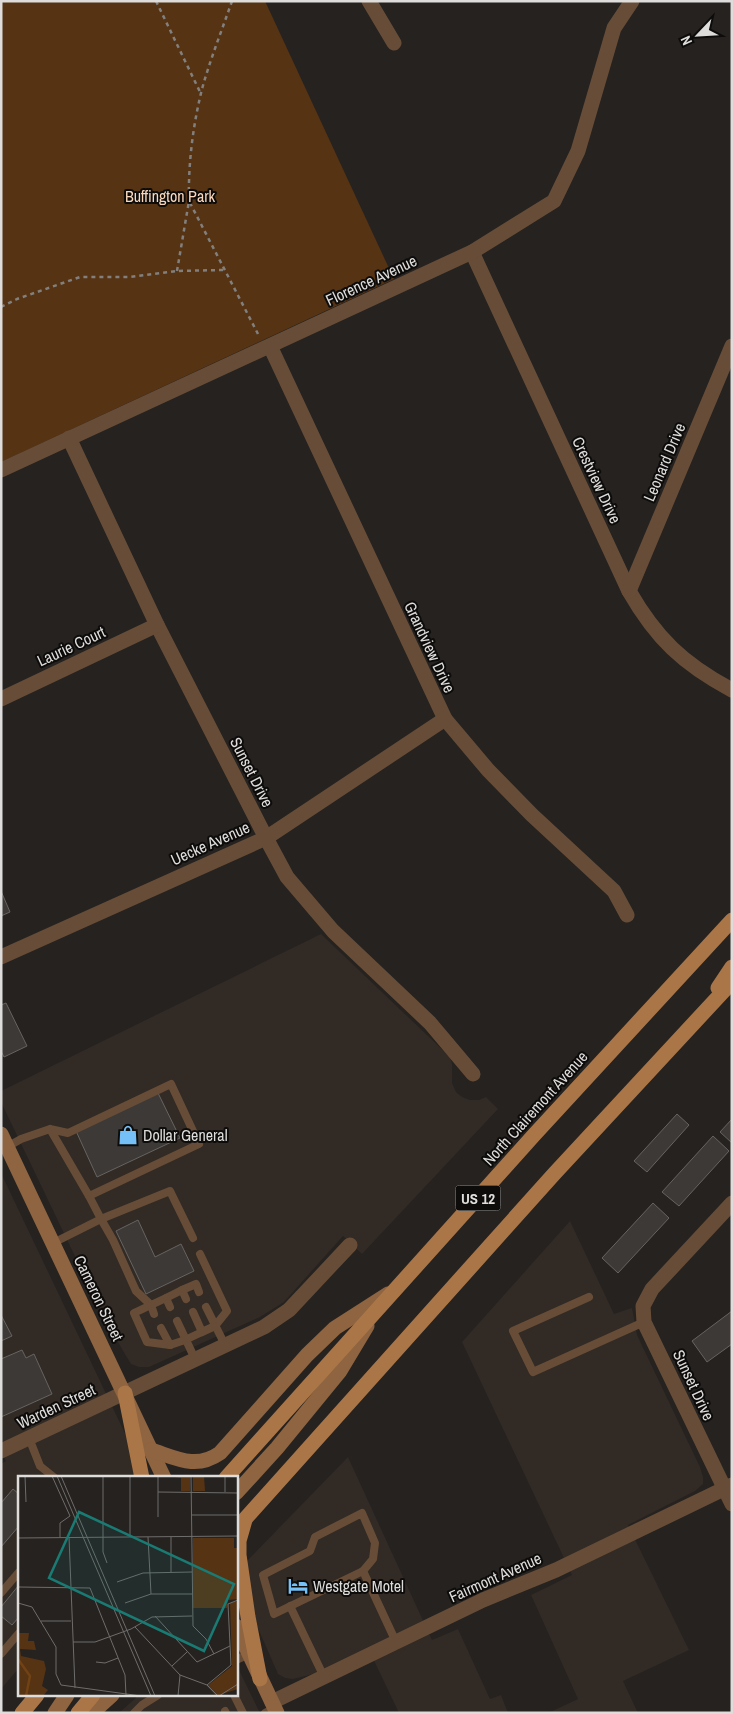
<svg xmlns="http://www.w3.org/2000/svg" width="733" height="1714" font-family="'Archivo Narrow',sans-serif">
	<rect width="100%" height="100%" fill="#252220"/>
	<g fill="#322a24">
		<polygon points="321,934 450,1057 452,1064 452,1083 456,1092 462,1097 470,1100 479,1100 486,1097 498,1109 362,1254 343,1236 284,1302 260,1317 149,1367 139,1367 131,1364 126,1356 107,1323 1,1102 1,1091"/>
		<polygon points="1,1173 130,1444 136,1478 19,1478 19,1668 1,1689 1,1464 6,1461 1,1451"/>
		<polygon points="570,1221 614,1314 632,1308 637,1335 700,1467 703,1477 703,1484 695,1491 628,1525 689,1650 623,1681 638,1713 548,1713 578,1699 531,1595 572,1575 462,1342"/>
		<polygon points="348,1457 432,1640 458,1629 490,1699 501,1695 508,1713 399,1713 369,1650 318,1673 293,1679 285,1678 278,1674 257,1626 244,1564"/>
		<polygon points="236,1664 260,1713 119,1713 139,1695 236,1695"/>
	</g>
	<polygon fill="#563313" points="1,1 265,1 394,279 1,462"/>
	<g fill="#3c3937" stroke="#666361">
		<polygon points="1,891 10,912 1,916"/>
		<polygon points="6,1003 27,1046 4,1057 1,1051 1,1005"/>
		<polygon points="158,1093 180,1138 97,1177 76,1131"/>
		<polygon points="677,1114 689,1125 647,1172 634,1161"/>
		<polygon points="732,1119 732,1143 720,1132"/>
		<polygon points="713,1136 729,1151 679,1206 662,1192"/>
		<polygon points="653,1203 669,1218 618,1273 602,1258"/>
		<polygon points="138,1220 155,1257 181,1244 194,1271 146,1294 116,1231"/>
		<polygon points="732,1311 732,1344 707,1362 692,1341"/>
		<polygon points="1,1315 12,1336 1,1341"/>
		<polygon points="22,1350 26,1358 34,1354 52,1394 1,1417 1,1359"/>
		<polygon points="13,1489 19,1494 19,1526 1,1547 1,1503"/>
		<polygon points="19,1585 19,1617 12,1625 1,1616 1,1607"/>
	</g>
	<g fill="none" stroke-linecap="round" stroke-linejoin="round">
		<g stroke="#82807e" stroke-width="2.5" stroke-dasharray="4 4" stroke-linecap="butt">
			<polyline points="156,1 201,94"/>
			<path d="M232,1c-10,29 -22,59 -30,88 -9,36 -14,75 -13,112l69,133"/>
			<polyline points="177,271 189,201"/>
			<polyline points="1,307 17,299 80,277 129,277 177,271 224,270"/>
		</g>
		<g stroke="#674d37" stroke-width="8">
			<polyline points="7,1147 21,1139 50,1129 68,1133 171,1084 199,1144 89,1196 50,1129"/>
			<polyline points="89,1196 101,1219 170,1191 193,1238"/>
			<polyline points="53,1243 101,1219 113,1240 136,1291 151,1305 134,1313 147,1342 170,1345"/>
			<polyline points="182,1290 196,1284 199,1292"/>
			<polyline points="589,1297 513,1331 533,1372 644,1322"/>
			<polyline points="166,1298 182,1290 186,1299"/>
			<polyline points="206,1307 225,1345"/>
			<polyline points="193,1312 202,1332 215,1326 227,1311 200,1254"/>
			<polyline points="154,1314 151,1305 166,1298 170,1307"/>
			<polyline points="177,1321 195,1359"/>
			<polyline points="161,1328 170,1345 185,1340 202,1332"/>
			<polyline points="29,1438 40,1466 55,1478"/>
			<polygon points="362,1513 375,1543 373,1559 363,1571 274,1614 263,1575 310,1551 315,1537"/>
			<polyline points="363,1571 396,1642"/>
			<polyline points="1,1593 19,1572"/>
			<polyline points="290,1606 324,1677"/>
			<polyline points="1,1654 19,1633"/>
			<polyline points="236,1660 249,1654"/>
			<polyline points="234,1695 243,1713"/>
			<polyline points="225,1711 226,1713"/>
			<polyline points="134,1713 142,1705 158,1695"/>
			<polyline points="265,1713 274,1708"/>
		</g>
		<g stroke="#674d37" stroke-width="15">
			<polyline points="369,1 394,43"/>
			<path d="M472,252l157,339c27,47 54,73 103,99"/>
			<polyline points="270,346 445,719 488,770 532,815 614,891 627,915"/>
			<polyline points="69,438 157,625 266,838 287,877 333,931 430,1023 473,1074"/>
			<polyline points="1,470 472,252 554,201 578,151 614,28 632,1"/>
			<polyline points="629,591 732,346"/>
			<polyline points="1,699 157,625"/>
			<polyline points="1,957 266,838 445,719"/>
			<polyline points="732,1203 652,1289 643,1306 644,1322 732,1504"/>
			<polyline points="1,1451 264,1327 289,1310 350,1245"/>
			<polyline points="272,1702 483,1600 556,1570 732,1485"/>
		</g>
		<g stroke="#8e6441" stroke-width="15">
			<polyline points="1,1134 164,1478"/>
			<path d="M151,1450c25,8 45,20 69,3l87,-98 28,-27 53,-34"/>
			<polyline points="236,1493 277,1448 340,1371 367,1326"/>
			<polyline points="236,1626 277,1713"/>
			<polyline points="55,1713 67,1695"/>
			<polyline points="92,1713 112,1695"/>
		</g>
		<g stroke="#ab7647" stroke-width="15">
			<polyline points="718,988 732,967"/>
			<polyline points="125,1393 142,1478"/>
			<polyline points="226,1478 534,1135 732,920"/>
			<polyline points="245,1520 239,1541 239,1555 248,1617 260,1679"/>
			<polyline points="236,1529 554,1174 732,982"/>
			<polyline points="22,1713 37,1695"/>
			<polyline points="78,1713 93,1695"/>
		</g>
	</g>
	<defs>
		<symbol id="shop-bare" viewBox="-9 -9 18 18"><path d="M-5-2.5h2.3a2.7 3.5 0 0 1 5.4 0H5L5.5 6h-11ZM-1.5-2.5h3a1.5 2.3 0 0 0-3 0Z" fill="#75c0f6" stroke="#0d0c0b" stroke-width="2.5" paint-order="stroke"/></symbol>
		<symbol id="hotel-bare" viewBox="-9 -9 18 18"><path d="M-6-4.5h1.5V1H6V5H4.5V3h-9V5H-6ZM-4 0a1.8 1.8 0 1 1 3.6 0ZM.5 0V-2.5h3Q6-2.5 6 0Z" fill="#75c0f6" stroke="#0d0c0b" stroke-width="2.5" paint-order="stroke"/></symbol>
	</defs>
	<g fill-rule="evenodd">
		<use href="#shop-bare" x="114" y="1121" width="28" height="28"/>
		<use href="#hotel-bare" x="284" y="1572" width="28" height="28"/>
	</g>
	<g text-anchor="middle" dominant-baseline="central" stroke-width="4" stroke-linejoin="round" paint-order="stroke">
		<rect fill="#0d0c0b" stroke="#9f9e9d" stroke-width="1" x="455.5" y="1185.5" width="45" height="25" rx="4"/>
		<g font-size="15" font-weight="bold" fill="#dedddb">
			<text x="478" y="1198">US 12</text>
		</g>
		<g font-size="16" fill="#fbd8bb" stroke="#0d0c0b">
			<text x="170" y="196">Buffington Park</text>
		</g>
		<g font-size="16" fill="#dedddb" stroke="#0d0c0b">
			<text transform="translate(371 280) rotate(-25)">Florence Avenue</text>
			<text transform="translate(664 462) rotate(-67)">Leonard Drive</text>
			<text transform="translate(597 480) rotate(65)">Crestview Drive</text>
			<text transform="translate(71 646) rotate(-25)">Laurie Court</text>
			<text transform="translate(430 647) rotate(65)">Grandview Drive</text>
			<text transform="translate(252 772) rotate(63)">Sunset Drive</text>
			<text transform="translate(210 843) rotate(-24)">Uecke Avenue</text>
			<text transform="translate(535 1108) rotate(-48)">North Clairemont Avenue</text>
			<text transform="translate(99 1298) rotate(64)">Cameron Street</text>
			<text transform="translate(694 1385) rotate(65)">Sunset Drive</text>
			<text transform="translate(56 1406) rotate(-25)">Warden Street</text>
			<text transform="translate(495 1577) rotate(-24)">Fairmont Avenue</text>
		</g>
		<g font-size="16" fill="#dedddb" stroke="#0d0c0b" text-anchor="start">
			<text x="143" y="1135">Dollar General</text>
			<text x="313" y="1586">Westgate Motel</text>
		</g>
	</g>
	<g transform="translate(18 1476)">
		<rect width="220" height="220" fill="#252220"/>
		<path d="M150,0h22v15h-9v-13zM175,0h11l1,15h-12zM175,62h41v10h4v51l-10,1 -1,8h-34zM220,125v88l-22,7 -9,-10 25,-20 -2,-63zM0,154l1,3h10l-1,8h6l2,9 -16,-1 1,7 23,5 2,8 -4,17 6,4 -5,6h-25z" fill="#563313"/>
		<path fill="none" stroke="#704214" stroke-width="2.5" d="M0,183l12,17 -4,20"/>
		<path fill="none" stroke="#6f6d6b" stroke-width="1" d="M7,0l1,26M34,0l18,40 -10,7v14M39,0l94,220M43,0l94,220M85,0v76l4,11M112,0v61M173,0l2,150 13,13 8,15M207,0v16M140,16l80,1M173,39h47M140,41v-41M51,61l6,151M130,61l3,57M153,61v35M0,62l220,-2M99,106l26,-9 49,-1M0,111l72,1 35,87 1,20M0,127l14,4 24,40v27l5,11 80,11M107,127l26,-9h41M137,140l42,46 33,-16M23,145h30M117,151l45,48 27,10 11,11M55,166h22l36,-13 21,-12 40,-1M78,186l9,1 13,-5M154,190l15,-14M189,209l24,-20 -3,-61 10,-4M160,220l2,-21M201,220l19,-12"/>
		<path fill="#197b73" fill-opacity="0.15" stroke="#197b73" stroke-width="2.5" d="M61,36l155,72 -30,67 -155,-73z"/>
		<rect width="220" height="220" fill="none" stroke="#dedddb" stroke-width="2.5"/>
	</g>
	<rect width="733" height="1714" fill="none" stroke="#dedddb" stroke-width="5"/>
	<g transform="translate(698 35) rotate(245)" stroke="#0d0c0b" stroke-width="4" paint-order="stroke">
	<path d="M0-4L9 19L0 12L-9 19Z" fill="#dedddb"/>
	<text y="-8" font-size="14" font-weight="bold" text-anchor="middle" fill="#dedddb">N</text>
	</g>
</svg>
